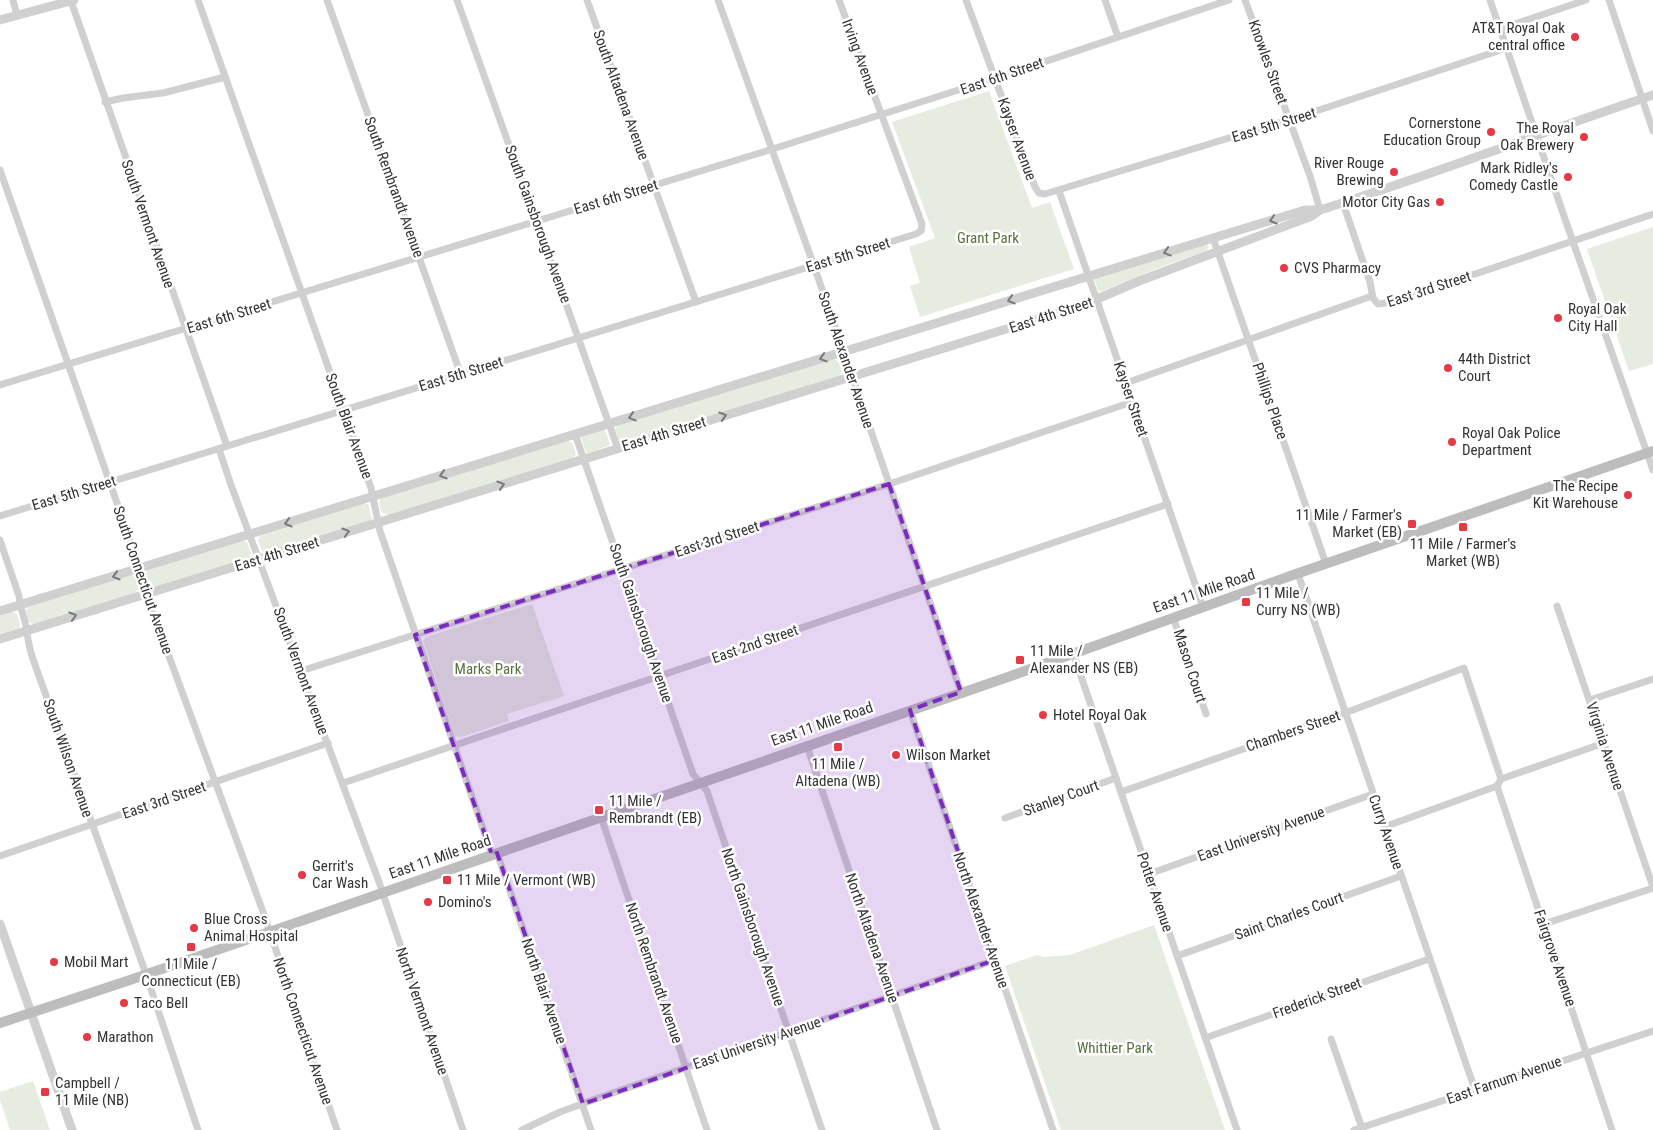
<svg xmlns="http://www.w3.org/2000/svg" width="1653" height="1130" font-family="'Roboto Condensed',sans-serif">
	<rect width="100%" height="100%" fill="#fff"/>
	<g fill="#e6ecdf">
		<polygon points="989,91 1032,208 1050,202 1074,269 920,317 910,286 920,283 909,247 935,238 892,122"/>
		<polygon points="1653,227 1653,364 1629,371 1587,249"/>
		<polygon points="1207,244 1209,247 1206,251 1158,268 1100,292 1098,290 1094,279 1097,278"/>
		<polygon points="833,359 838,361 842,371 839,376 623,443 619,441 615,429 618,425"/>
		<polygon points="603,430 606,432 610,445 589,453 586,452 581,437"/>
		<polygon points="568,441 572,443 576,454 573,458 388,515 381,512 379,503 381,498"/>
		<polygon points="362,504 368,504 372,518 370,521 266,553 262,551 258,540 260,536"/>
		<polygon points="243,541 247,542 251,553 249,558 155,587 148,585 145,574 148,570"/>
		<polygon points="132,575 136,577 139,588 135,593 33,624 28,621 26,611 28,607"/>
		<polygon points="532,604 564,696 507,714 509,721 461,737 455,736 423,641 426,637"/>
		<polygon points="12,612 17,614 20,625 19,628 0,634 0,616"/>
		<polygon points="1154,925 1225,1130 1061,1130 1005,966 1037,955 1044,957 1070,955"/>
		<polygon points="33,1081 50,1130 10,1130 0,1100 0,1092"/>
	</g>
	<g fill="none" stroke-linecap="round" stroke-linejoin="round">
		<g stroke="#d0d0d0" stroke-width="7">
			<polyline points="13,0 17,15"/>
			<polyline points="198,0 371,488 380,531 492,855"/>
			<polyline points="327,0 461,375"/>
			<polyline points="457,0 618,449"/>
			<polyline points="587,0 696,302"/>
			<polyline points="718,0 814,266 961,692"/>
			<polyline points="966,0 1035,187 1039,193 1045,194 1301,116 1507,48"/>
			<polyline points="1105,0 1118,37"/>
			<polyline points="1245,0 1310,176 1320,210"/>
			<polyline points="1490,0 1565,219 1653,470"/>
			<polyline points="1609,0 1653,131"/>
			<polyline points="71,1 227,446"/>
			<polyline points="1500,29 1586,0"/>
			<polyline points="105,102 123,98 163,93 225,77"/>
			<polyline points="0,170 137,560 149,602 262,909 337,1130"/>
			<polyline points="1059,191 1203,607"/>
			<polyline points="1343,203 1370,282 1373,298 1378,304 1392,302 1653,214"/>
			<polyline points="1213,238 1326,564"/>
			<polyline points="1126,383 1372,296"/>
			<polyline points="0,385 763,152 987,81 1229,0"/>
			<polyline points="575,434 693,774 707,791 822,1130"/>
			<polyline points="219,449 231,485 379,882 463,1130"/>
			<polyline points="0,516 916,234 921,231 922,224 839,0"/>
			<path d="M0,540l19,56c1,12 6,23 8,35 1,11 3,20 7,31l112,312 52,156"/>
			<polyline points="1298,574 1475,1090"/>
			<polyline points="1557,606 1653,887"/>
			<polyline points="1173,617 1206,714"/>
			<polyline points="1073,653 1237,1130"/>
			<polyline points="301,671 889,484 1132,402"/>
			<polyline points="1590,700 1653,679"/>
			<polyline points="910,710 1053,1130"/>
			<polyline points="807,746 937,1130"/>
			<polyline points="343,783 1168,504"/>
			<polyline points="1497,786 1612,1130"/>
			<polyline points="1121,792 1337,716 1464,668 1501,779"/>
			<polyline points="601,817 707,1130"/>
			<polyline points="1005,818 1116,778"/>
			<polyline points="1384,827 1497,786 1501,779 1604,743"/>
			<polyline points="497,853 591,1130"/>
			<polyline points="0,856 328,743"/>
			<polyline points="1149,874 1373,794"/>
			<polyline points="1544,924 1653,888"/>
			<polyline points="1177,956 1401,876"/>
			<polyline points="1205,1038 1429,959"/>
			<polyline points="1331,1039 1362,1128"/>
			<polyline points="522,1130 560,1112 590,1101 995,960"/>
			<polyline points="1354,1130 1653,1031"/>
		</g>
		<g stroke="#d0d0d0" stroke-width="9">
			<polyline points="0,20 74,0"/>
			<polyline points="0,611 1213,238 1305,210 1320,210"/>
			<path d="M0,639l1081,-333 58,-25 173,-65 8,-6c112,-35 222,-78 333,-115"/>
			<polyline points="0,924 72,1130"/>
		</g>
		<polyline stroke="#bdbdbd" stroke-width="10" points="0,1023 127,981 1008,677 1293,575 1653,451"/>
	</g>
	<defs><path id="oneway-chevron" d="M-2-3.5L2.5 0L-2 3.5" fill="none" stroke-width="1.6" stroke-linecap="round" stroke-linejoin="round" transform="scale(1.25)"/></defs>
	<g stroke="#7a7a7a">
		<use href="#oneway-chevron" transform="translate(1273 220) rotate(163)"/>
		<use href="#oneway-chevron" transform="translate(1167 252) rotate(163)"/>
		<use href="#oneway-chevron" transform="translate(1011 300) rotate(163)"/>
		<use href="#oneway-chevron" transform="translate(823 358) rotate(163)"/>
		<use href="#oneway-chevron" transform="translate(723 416) rotate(-17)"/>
		<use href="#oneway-chevron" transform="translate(632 417) rotate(163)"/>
		<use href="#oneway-chevron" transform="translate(443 475) rotate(163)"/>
		<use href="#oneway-chevron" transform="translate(501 485) rotate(-17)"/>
		<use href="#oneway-chevron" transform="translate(288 523) rotate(163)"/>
		<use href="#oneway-chevron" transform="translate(346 532) rotate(-17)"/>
		<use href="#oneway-chevron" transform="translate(116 576) rotate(163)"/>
		<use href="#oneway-chevron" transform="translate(73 616) rotate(-17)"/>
	</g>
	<path fill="#7b2cbf" fill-opacity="0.2" stroke="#7b2cbf" stroke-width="4" stroke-dasharray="10 6" stroke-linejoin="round" d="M889,484l72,208 -51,18 85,250 -412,144 -86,-251 -5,2 -77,-220z"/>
	<g fill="#e63946" stroke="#fff" stroke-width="2">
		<circle cx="1575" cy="37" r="5"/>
		<circle cx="1491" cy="132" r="5"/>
		<circle cx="1584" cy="137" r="5"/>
		<circle cx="1394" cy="172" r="5"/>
		<circle cx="1568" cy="177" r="5"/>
		<circle cx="1440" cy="202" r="5"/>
		<circle cx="1284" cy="268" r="5"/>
		<circle cx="1558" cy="318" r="5"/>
		<circle cx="1448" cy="368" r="5"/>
		<circle cx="1452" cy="442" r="5"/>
		<circle cx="1628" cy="495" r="5"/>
		<rect x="1407" y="519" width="10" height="10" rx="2.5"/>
		<rect x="1458" y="522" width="10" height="10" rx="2.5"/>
		<rect x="1241" y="597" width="10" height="10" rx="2.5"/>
		<rect x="1015" y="655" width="10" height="10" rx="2.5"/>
		<circle cx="1043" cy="715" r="5"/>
		<rect x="833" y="742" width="10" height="10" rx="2.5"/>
		<circle cx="896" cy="755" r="5"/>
		<rect x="594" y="805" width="10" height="10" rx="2.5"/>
		<circle cx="302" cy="875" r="5"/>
		<rect x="442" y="875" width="10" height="10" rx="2.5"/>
		<circle cx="428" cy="902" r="5"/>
		<circle cx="194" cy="928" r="5"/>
		<rect x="186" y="942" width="10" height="10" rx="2.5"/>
		<circle cx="54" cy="962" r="5"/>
		<circle cx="124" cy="1003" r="5"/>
		<circle cx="87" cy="1037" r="5"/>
		<rect x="40" y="1087" width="10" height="10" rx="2.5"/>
	</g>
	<g text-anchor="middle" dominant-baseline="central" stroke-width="5" stroke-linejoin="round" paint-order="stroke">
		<g font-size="15" fill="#333" stroke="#fff" text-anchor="start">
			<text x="1565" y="28" text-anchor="end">AT&amp;T Royal Oak<tspan x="1565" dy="17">central office</tspan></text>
			<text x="1481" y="123" text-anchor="end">Cornerstone<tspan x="1481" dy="17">Education Group</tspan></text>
			<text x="1574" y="128" text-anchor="end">The Royal<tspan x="1574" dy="17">Oak Brewery</tspan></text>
			<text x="1384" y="163" text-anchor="end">River Rouge<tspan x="1384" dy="17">Brewing</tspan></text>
			<text x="1558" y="168" text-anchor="end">Mark Ridley's<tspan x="1558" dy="17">Comedy Castle</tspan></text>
			<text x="1430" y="202" text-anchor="end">Motor City Gas</text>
			<text x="1294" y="268">CVS Pharmacy</text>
			<text x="1568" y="309">Royal Oak<tspan x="1568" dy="17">City Hall</tspan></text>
			<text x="1458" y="359">44th District<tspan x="1458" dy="17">Court</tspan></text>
			<text x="1462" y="433">Royal Oak Police<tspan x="1462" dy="17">Department</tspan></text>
			<text x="1618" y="486" text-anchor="end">The Recipe<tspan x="1618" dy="17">Kit Warehouse</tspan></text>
			<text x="1402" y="515" text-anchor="end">11 Mile / Farmer's<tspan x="1402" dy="17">Market (EB)</tspan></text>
			<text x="1463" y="544" text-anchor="middle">11 Mile / Farmer's<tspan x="1463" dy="17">Market (WB)</tspan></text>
			<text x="1256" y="593">11 Mile /<tspan x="1256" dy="17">Curry NS (WB)</tspan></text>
			<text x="1030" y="651">11 Mile /<tspan x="1030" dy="17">Alexander NS (EB)</tspan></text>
			<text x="1053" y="715">Hotel Royal Oak</text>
			<text x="906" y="755">Wilson Market</text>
			<text x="838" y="764" text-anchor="middle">11 Mile /<tspan x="838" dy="17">Altadena (WB)</tspan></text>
			<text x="609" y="801">11 Mile /<tspan x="609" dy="17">Rembrandt (EB)</tspan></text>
			<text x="312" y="866">Gerrit's<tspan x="312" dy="17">Car Wash</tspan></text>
			<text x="457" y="880">11 Mile / Vermont (WB)</text>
			<text x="438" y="902">Domino's</text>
			<text x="204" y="919">Blue Cross<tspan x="204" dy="17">Animal Hospital</tspan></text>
			<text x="64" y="962">Mobil Mart</text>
			<text x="191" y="964" text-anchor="middle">11 Mile /<tspan x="191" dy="17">Connecticut (EB)</tspan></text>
			<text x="134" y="1003">Taco Bell</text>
			<text x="97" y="1037">Marathon</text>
			<text x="55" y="1083">Campbell /<tspan x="55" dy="17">11 Mile (NB)</tspan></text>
		</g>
		<g font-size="15" fill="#333" stroke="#fff">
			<text transform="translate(860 57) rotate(70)">Irving Avenue</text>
			<text transform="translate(1268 62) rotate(70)">Knowles Street</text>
			<text transform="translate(1002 76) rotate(-19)">East 6th Street</text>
			<text transform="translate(621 95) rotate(70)">South Altadena Avenue</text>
			<text transform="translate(1274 125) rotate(-17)">East 5th Street</text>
			<text transform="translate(1017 139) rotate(70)">Kayser Avenue</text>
			<text transform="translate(394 187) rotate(70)">South Rembrandt Avenue</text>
			<text transform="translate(616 197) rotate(-17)">East 6th Street</text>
			<text transform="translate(148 224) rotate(71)">South Vermont Avenue</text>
			<text transform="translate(538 224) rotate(70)">South Gainsborough Avenue</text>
			<text transform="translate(848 255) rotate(-17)">East 5th Street</text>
			<text transform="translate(1429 289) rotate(-18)">East 3rd Street</text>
			<text transform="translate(1051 315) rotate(-18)">East 4th Street</text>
			<text transform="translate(229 316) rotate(-17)">East 6th Street</text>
			<text transform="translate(846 360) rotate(71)">South Alexander Avenue</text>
			<text transform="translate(461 374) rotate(-17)">East 5th Street</text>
			<text transform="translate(1131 399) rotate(71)">Kayser Street</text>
			<text transform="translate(1270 401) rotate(71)">Phillips Place</text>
			<text transform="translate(349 426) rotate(70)">South Blair Avenue</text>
			<text transform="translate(664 434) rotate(-17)">East 4th Street</text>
			<text transform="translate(74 493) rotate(-17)">East 5th Street</text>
			<text transform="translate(717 539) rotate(-18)">East 3rd Street</text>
			<text transform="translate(277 554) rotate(-17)">East 4th Street</text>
			<text transform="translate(143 580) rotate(71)">South Connecticut Avenue</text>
			<text transform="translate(1204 591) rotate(-19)">East 11 Mile Road</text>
			<text transform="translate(641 623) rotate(71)">South Gainsborough Avenue</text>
			<text transform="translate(755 644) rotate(-19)">East 2nd Street</text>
			<text transform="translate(1190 666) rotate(72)">Mason Court</text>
			<text transform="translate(301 671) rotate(70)">South Vermont Avenue</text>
			<text transform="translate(822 724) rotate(-19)">East 11 Mile Road</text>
			<text transform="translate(1293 731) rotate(-19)">Chambers Street</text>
			<text transform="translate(1605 746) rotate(72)">Virginia Avenue</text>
			<text transform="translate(68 758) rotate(71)">South Wilson Avenue</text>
			<text transform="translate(1061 798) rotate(-20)">Stanley Court</text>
			<text transform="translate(164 800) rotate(-19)">East 3rd Street</text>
			<text transform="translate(1386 832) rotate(71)">Curry Avenue</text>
			<text transform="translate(1261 834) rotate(-20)">East University Avenue</text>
			<text transform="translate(440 857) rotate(-19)">East 11 Mile Road</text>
			<text transform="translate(1155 892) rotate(71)">Potter Avenue</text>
			<text transform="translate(1289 916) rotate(-20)">Saint Charles Court</text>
			<text transform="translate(981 920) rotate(71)">North Alexander Avenue</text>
			<text transform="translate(753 927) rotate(71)">North Gainsborough Avenue</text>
			<text transform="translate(872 938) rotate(71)">North Altadena Avenue</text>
			<text transform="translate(1555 958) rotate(71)">Fairgrove Avenue</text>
			<text transform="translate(654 973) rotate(71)">North Rembrandt Avenue</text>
			<text transform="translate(544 991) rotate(71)">North Blair Avenue</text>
			<text transform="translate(1317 998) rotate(-20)">Frederick Street</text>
			<text transform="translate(422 1011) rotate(71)">North Vermont Avenue</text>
			<text transform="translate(303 1031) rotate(71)">North Connecticut Avenue</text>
			<text transform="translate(757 1043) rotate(-19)">East University Avenue</text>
			<text transform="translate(1504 1080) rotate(-19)">East Farnum Avenue</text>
		</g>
		<g font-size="15" fill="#56703f" stroke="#fff">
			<text x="988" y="238">Grant Park</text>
			<text x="488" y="669">Marks Park</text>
			<text x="1115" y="1048">Whittier Park</text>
		</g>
	</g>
</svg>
